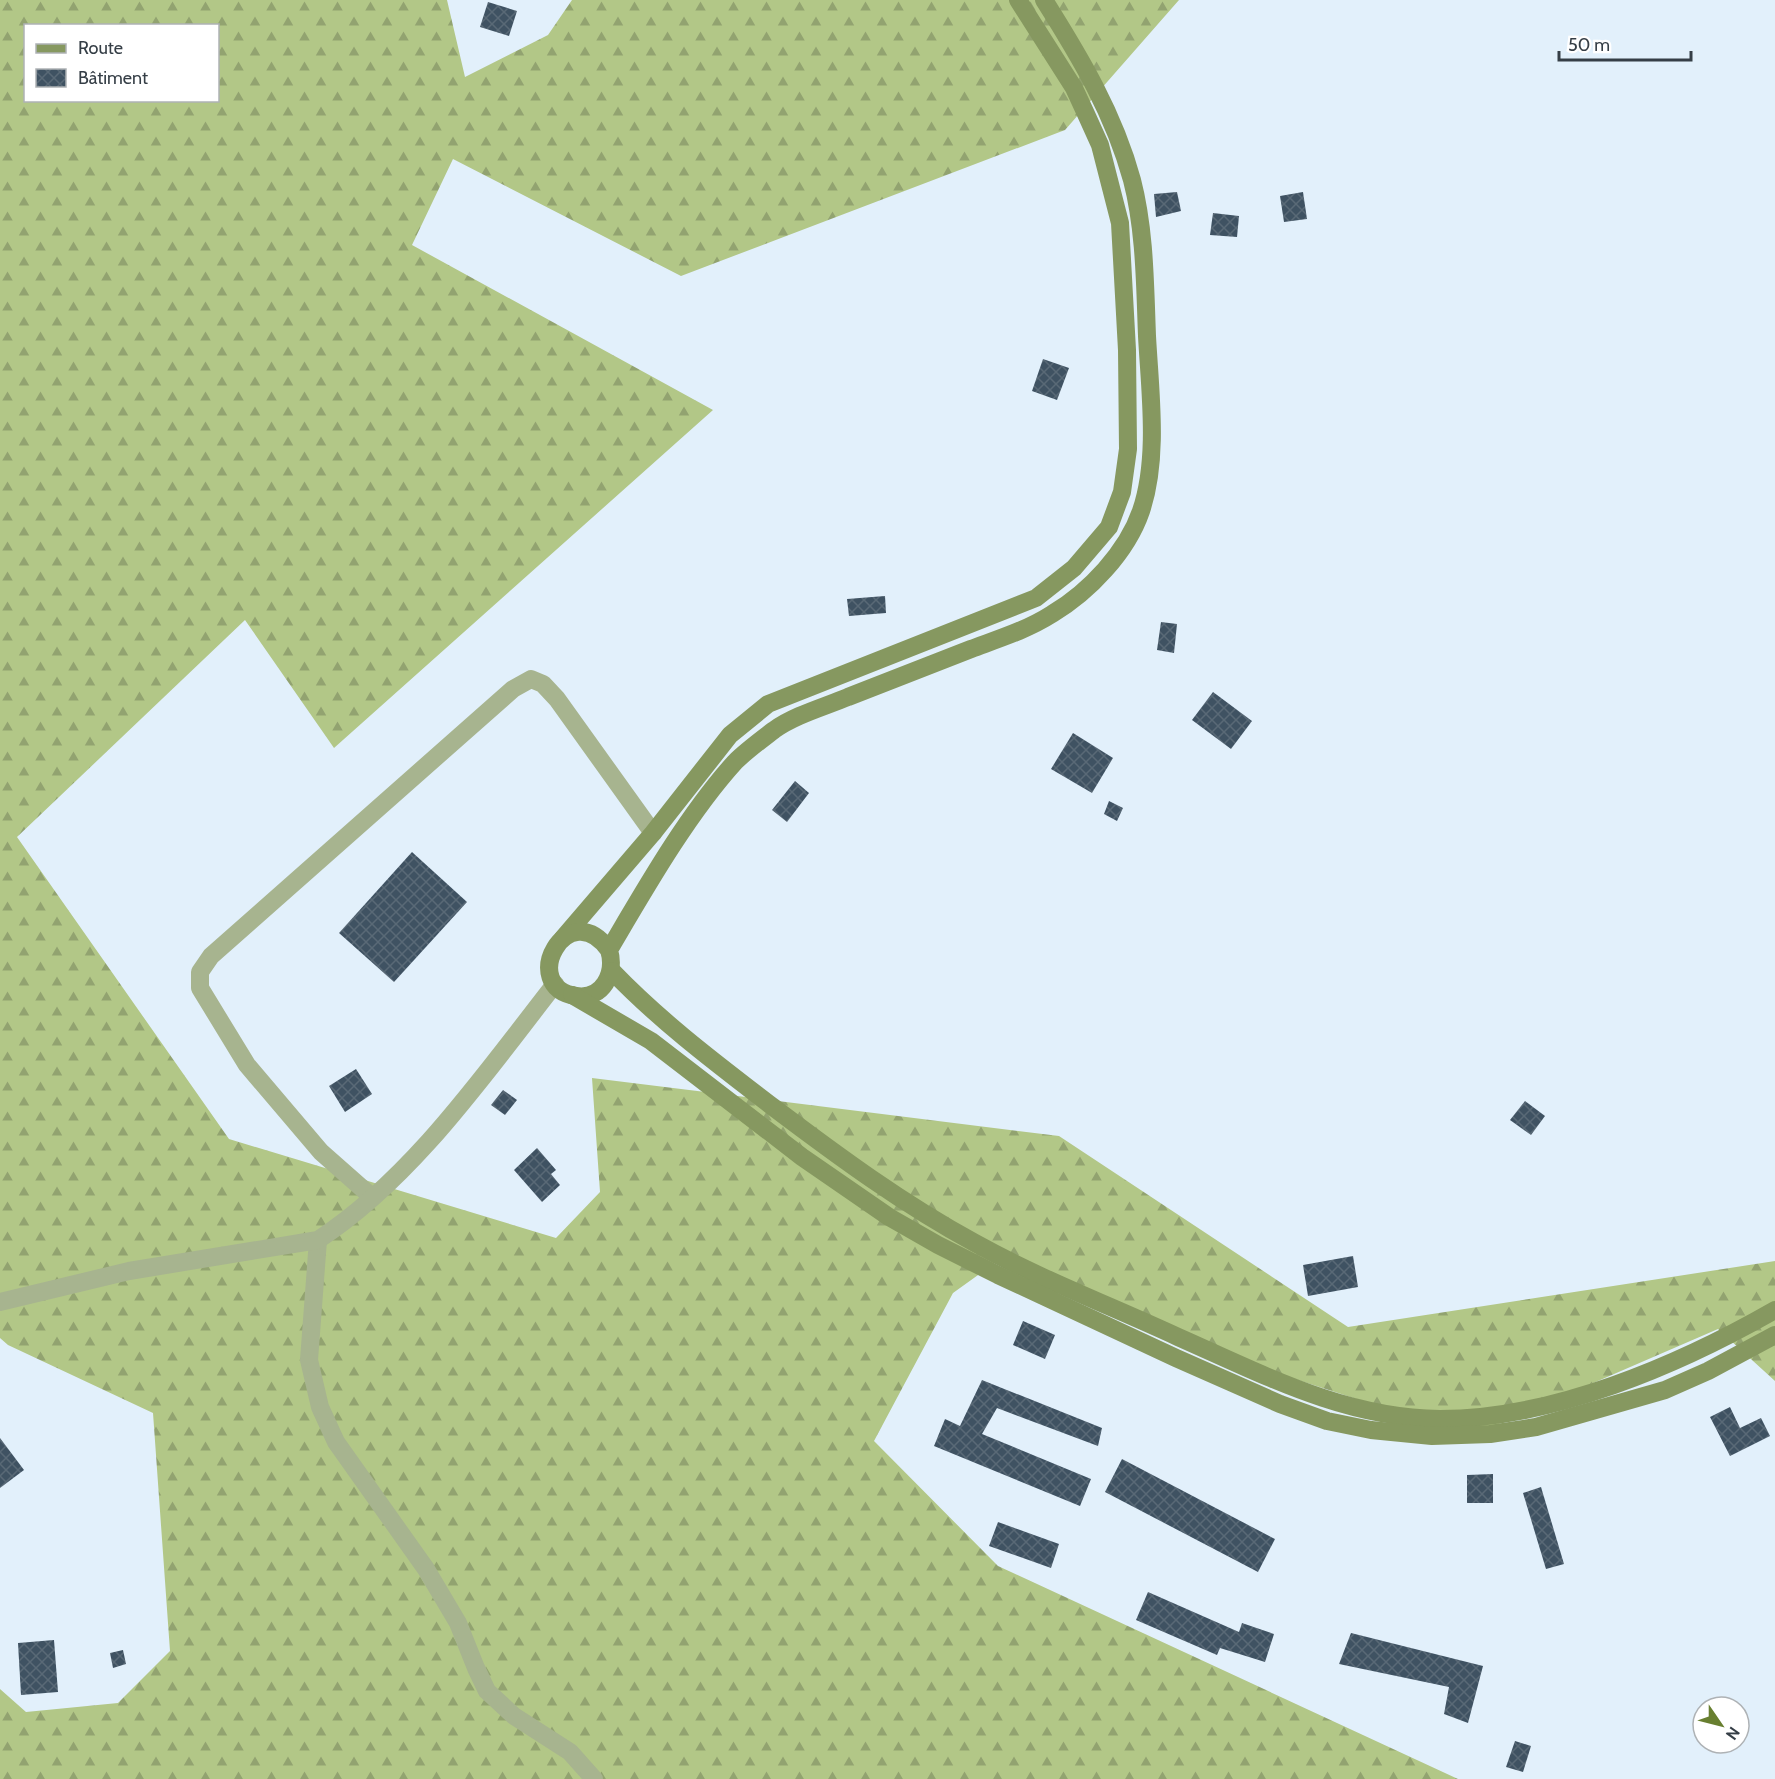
<svg xmlns="http://www.w3.org/2000/svg" width="1775" height="1779" font-family="Cabin,sans-serif">
	<defs>
		<pattern id="forest-firs" width="22" height="20" patternUnits="userSpaceOnUse" patternTransform="scale(1.5)"><rect width="22" height="20" fill="#b2c787"/><path d="M5 1l3.5 6h-7zM16 11l3.5 6h-7z" fill="#92a370"/></pattern>
		<pattern id="building-cross-hatch" width="8" height="8" patternUnits="userSpaceOnUse" patternTransform="scale(1.5)"><rect width="8" height="8" fill="#3f5262"/><path d="M0 0l8 8M0 8l8-8" fill="none" stroke="#596976"/></pattern>
	</defs>
	<rect width="100%" height="100%" fill="#e2f0fb"/>
	<path fill="url(#forest-firs)" fill-rule="evenodd" d="M0,0h447l18,77 83,-42 24,-35h607l-114,130 -384,146 -228,-117 -41,86 301,165 -379,338 -89,-128 -228,217 212,302 327,99 44,-46 -8,-114 467,58 289,191 427,-66v120l-57,-52 -247,107 -260,-84 -205,-97 -53,38 -79,148 124,125 460,213h-1458v-90l26,23 92,-9 52,-52 -17,-238 -145,-68 -8,-7zM26,26h192v74h-192z"/>
	<g fill="url(#building-cross-hatch)">
		<polygon points="488,2 517,11 509,36 480,27"/>
		<polygon points="1177,192 1181,211 1156,217 1154,194"/>
		<polygon points="1303,192 1307,219 1284,222 1280,196"/>
		<polygon points="1213,213 1239,216 1237,237 1210,235"/>
		<polygon points="1043,359 1069,368 1057,400 1032,391"/>
		<polygon points="885,596 886,613 849,616 847,599"/>
		<polygon points="1161,622 1177,624 1174,653 1157,650"/>
		<polygon points="1213,692 1252,721 1231,749 1192,720"/>
		<polygon points="1073,733 1113,758 1092,793 1051,769"/>
		<polygon points="795,781 809,793 787,822 772,810"/>
		<polygon points="1109,801 1123,808 1117,821 1104,814"/>
		<polygon points="412,852 467,902 394,982 339,933"/>
		<polygon points="356,1069 372,1094 345,1112 329,1086"/>
		<polygon points="503,1090 517,1100 505,1115 491,1105"/>
		<polygon points="1525,1101 1545,1116 1531,1135 1510,1120"/>
		<polygon points="537,1148 556,1170 551,1174 560,1185 542,1202 514,1170"/>
		<polygon points="1353,1256 1358,1287 1308,1296 1303,1265"/>
		<polygon points="1023,1321 1055,1335 1045,1359 1013,1345"/>
		<polygon points="982,1380 1102,1428 1098,1446 997,1408 982,1434 1091,1479 1080,1506 934,1446 945,1419 960,1426"/>
		<polygon points="1730,1407 1740,1428 1761,1418 1770,1436 1730,1456 1710,1417"/>
		<polygon points="0,1438 24,1470 0,1488"/>
		<polygon points="1122,1459 1275,1539 1258,1572 1105,1492"/>
		<polygon points="1493,1474 1493,1503 1467,1503 1467,1475"/>
		<polygon points="1541,1487 1564,1564 1546,1569 1523,1493"/>
		<polygon points="998,1522 1059,1544 1051,1568 989,1546"/>
		<polygon points="1148,1592 1239,1632 1242,1623 1274,1634 1265,1662 1220,1648 1217,1655 1136,1620"/>
		<polygon points="1351,1633 1483,1666 1468,1723 1444,1714 1449,1687 1339,1664"/>
		<polygon points="54,1640 58,1692 21,1695 18,1643"/>
		<polygon points="123,1650 126,1664 113,1668 110,1653"/>
		<polygon points="1515,1741 1531,1746 1523,1772 1506,1767"/>
	</g>
	<g fill="none" stroke-linecap="round" stroke-linejoin="round">
		<g stroke="#a7b48f" stroke-width="18">
			<polyline points="372,1197 321,1152 247,1065 200,988 200,972 211,956 513,689 531,679 543,684 557,699 653,833"/>
			<polyline points="318,1240 309,1360 320,1407 336,1442 426,1569 458,1623 476,1668 487,1691 514,1716 570,1752 594,1779"/>
			<path d="M0,1302l129,-31 189,-31c95,-62 168,-168 237,-256"/>
		</g>
		<g stroke="#869860" stroke-width="18">
			<polyline points="563,938 653,833 730,735 768,704 1036,598 1074,568 1109,527 1122,492 1128,449 1127,350 1120,223 1100,145 1086,114 1074,88 1018,0"/>
			<path d="M609,950c-41,-57 -92,37 -33,46 27,4 40,-23 33,-46 36,-61 78,-135 126,-188 11,-11 26,-22 39,-32 21,-15 50,-23 74,-33 41,-16 82,-32 123,-48 27,-10 56,-19 81,-35 37,-22 75,-62 89,-103 18,-53 9,-119 6,-175 -2,-51 -2,-106 -15,-156 -18,-66 -52,-123 -88,-180"/>
			<path d="M612,971c49,51 105,93 161,136 65,49 130,97 202,136 65,36 136,63 203,94 86,38 167,81 262,82 113,0 239,-54 335,-109"/>
			<polyline points="572,995 651,1041 802,1157 889,1217 938,1245 998,1275 1176,1358 1280,1404 1327,1421 1371,1430 1432,1436 1490,1434 1536,1427 1665,1390 1708,1371 1775,1335"/>
		</g>
	</g>
	<rect x="24" y="24" width="195" height="78" fill="#ffffff" stroke="#aeb2b5" stroke-width="1.5"/>
	<rect x="36" y="44" width="30" height="9" fill="#869860" stroke="#aeb2b5" stroke-width="1.5"/>
	<text x="78" y="54" font-size="18" fill="#353e46">Route</text>
	<rect x="36" y="69" width="30" height="18" fill="url(#building-cross-hatch)" stroke="#aeb2b5" stroke-width="1.5"/>
	<text x="78" y="84" font-size="18" fill="#353e46">Bâtiment</text>
	<g transform="translate(1721 1725) rotate(125)"><circle r="28" fill="#ffffff" stroke="#aeb2b5" stroke-width="1.5"/>
	<path d="M0-4.5L10 22L0 15L-10 22Z" fill="#687f30"/>
	<text y="-9" font-size="16" font-weight="bold" text-anchor="middle" fill="#353e46">N</text>
	</g>
	<path d="M1559 51v9h132v-9" fill="none" stroke="#353e46" stroke-width="3"/>
	<text x="1568" y="51" font-size="18" fill="#353e46" stroke="#ffffff" stroke-width="4.5" paint-order="stroke">50 m</text>
</svg>
